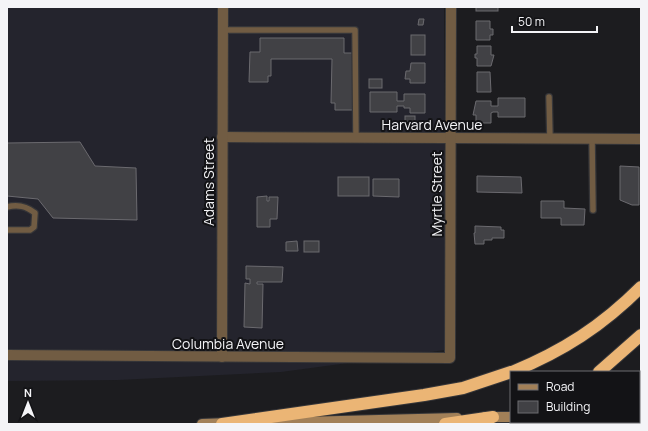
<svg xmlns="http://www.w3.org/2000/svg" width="648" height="431" font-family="Manrope,sans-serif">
	<rect width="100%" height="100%" fill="#1c1c1f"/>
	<polygon fill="#24242d" points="7,7 444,7 445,350 281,372 118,380 7,381"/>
	<g fill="#414145" stroke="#6b6a6f">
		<rect x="476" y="7" width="22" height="4"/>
		<polygon points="419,19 424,19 423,25 418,25"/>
		<polygon points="476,21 490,21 490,29 493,29 493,35 490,35 490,40 476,40"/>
		<rect x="411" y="35" width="14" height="20"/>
		<polygon points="260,38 344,38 344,53 353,53 353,110 335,110 335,103 331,103 332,59 271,59 271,76 268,76 268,82 249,82 250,52 260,52"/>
		<polygon points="477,46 491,46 491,55 494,55 491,66 477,66 477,58 475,58 475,54 477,54"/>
		<polygon points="411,63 425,63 425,83 410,83 410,79 405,79 406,71 410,71"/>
		<polygon points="477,72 490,72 491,92 477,92"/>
		<rect x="369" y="79" width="13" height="9"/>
		<polygon points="370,92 397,92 397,101 404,101 404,94 425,94 425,113 410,113 410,108 404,108 404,106 397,106 397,112 370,112"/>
		<polygon points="498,98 525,98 525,117 498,117 498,112 493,112 491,113 491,123 476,123 476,115 473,115 476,101 491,101 491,106 498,106"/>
		<rect x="405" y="116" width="10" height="6"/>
		<polygon points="80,142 95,166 136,168 137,220 53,218 38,199 7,196 7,143"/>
		<polygon points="620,166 639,167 639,205 632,205 620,200"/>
		<polygon points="477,176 521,177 522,193 477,192"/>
		<rect x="338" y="177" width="31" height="19"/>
		<polygon points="373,179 399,179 399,197 373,196"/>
		<polygon points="267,196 267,201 269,201 269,197 278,197 277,219 270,219 270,227 257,227 257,197"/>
		<polygon points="541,201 564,201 564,208 585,209 584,225 561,225 561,218 541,218"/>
		<polygon points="475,226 501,227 501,230 504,230 504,238 492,238 492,240 484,240 484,244 475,244 474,233 475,233"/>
		<polygon points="297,241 298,251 286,251 286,242"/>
		<rect x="304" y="241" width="15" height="11"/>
		<polygon points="246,266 283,267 282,282 257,282 257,284 263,284 262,328 244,327 245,283 250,284 250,279 246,279"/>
	</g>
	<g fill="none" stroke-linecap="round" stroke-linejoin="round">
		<defs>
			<g id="service">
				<polyline points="223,30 355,30 356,138"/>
				<polyline points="549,97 550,139"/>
				<polyline points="592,139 593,210"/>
				<path d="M7,207c11,-3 19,-1 28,6l-1,14 -4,3h-23"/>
			</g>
			<g id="minor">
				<polyline points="222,137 641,139"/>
				<polyline points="7,355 450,358 451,7"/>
				<polyline points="222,357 223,7"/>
			</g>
			<g id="secondary">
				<polyline points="639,414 641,414"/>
				<polyline points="485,417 511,417"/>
				<polyline points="263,423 457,418"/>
				<polyline points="202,424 229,423"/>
			</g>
			<g id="motorway">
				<path d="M512,372c51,-21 90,-46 129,-85"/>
				<polyline points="599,372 641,335"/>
				<polyline points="639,382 641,380"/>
				<polyline points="222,424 424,395 463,388 511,372"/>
				<polyline points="445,424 493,417"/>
				<polyline points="538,424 540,422"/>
				<polyline points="589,424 591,422"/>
			</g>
		</defs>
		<use href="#service" stroke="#363639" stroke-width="8"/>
		<use href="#minor" stroke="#363639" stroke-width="12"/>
		<use href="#secondary" stroke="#363639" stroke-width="12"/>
		<use href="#motorway" stroke="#363639" stroke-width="14"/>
		<use href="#service" stroke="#715c43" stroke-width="5.5"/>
		<use href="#minor" stroke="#715c43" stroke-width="10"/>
		<use href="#secondary" stroke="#a28058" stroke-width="10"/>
		<use href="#motorway" stroke="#ebb575" stroke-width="12"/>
	</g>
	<g text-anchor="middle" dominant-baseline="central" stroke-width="4" stroke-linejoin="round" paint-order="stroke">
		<g font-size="14" fill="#f4f4f7" stroke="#131316">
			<text x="432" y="124">Harvard Avenue</text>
			<text transform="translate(208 182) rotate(-90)">Adams Street</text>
			<text transform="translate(436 194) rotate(-90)">Myrtle Street</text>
			<text x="228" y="343">Columbia Avenue</text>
		</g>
	</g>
	<rect width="648" height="431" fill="none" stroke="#f4f4f7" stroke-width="16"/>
	<rect x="510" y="371" width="130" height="52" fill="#131316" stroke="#6d6d70"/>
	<rect x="518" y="384" width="20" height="6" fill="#a28058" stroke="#6d6d70"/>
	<text x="546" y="391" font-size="12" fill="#f4f4f7">Road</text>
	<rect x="518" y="401" width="20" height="12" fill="#414145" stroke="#6d6d70"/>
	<text x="546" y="411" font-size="12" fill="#f4f4f7">Building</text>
	<g transform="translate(28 403)" stroke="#131316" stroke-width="3" paint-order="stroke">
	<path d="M0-3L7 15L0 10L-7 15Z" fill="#f4f4f7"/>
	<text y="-6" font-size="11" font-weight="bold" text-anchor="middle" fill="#f4f4f7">N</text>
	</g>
	<path d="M512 26v6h85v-6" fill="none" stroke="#f4f4f7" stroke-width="2"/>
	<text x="518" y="26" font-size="12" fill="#f4f4f7" stroke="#131316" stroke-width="3" paint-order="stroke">50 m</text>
</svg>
